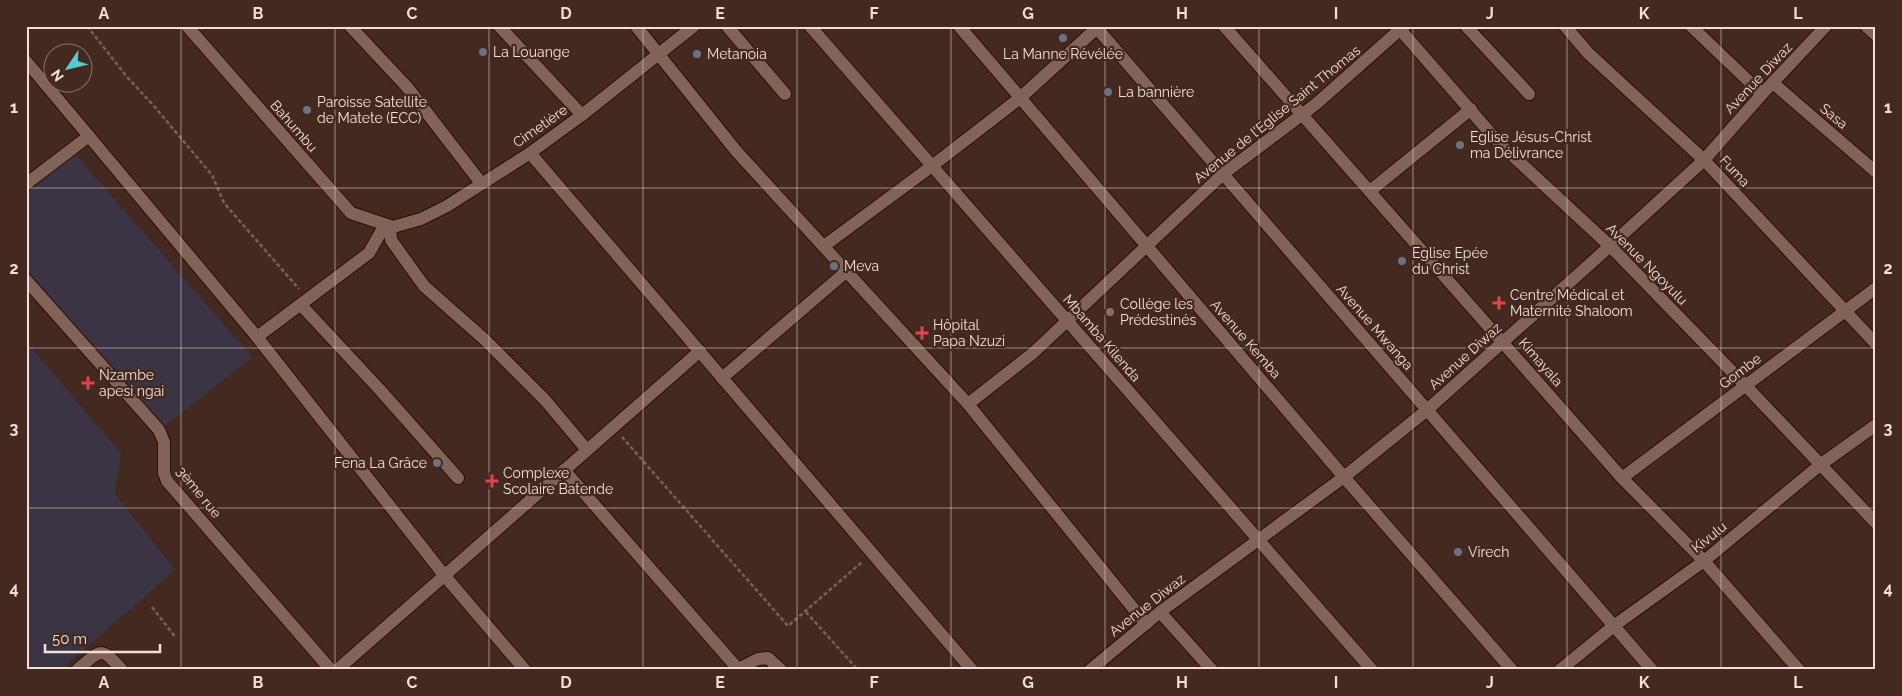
<svg xmlns="http://www.w3.org/2000/svg" width="1902" height="696" font-family="Raleway,sans-serif">
	<rect width="100%" height="100%" fill="#43291f"/>
	<g fill="#3b3444">
		<polygon points="74,153 252,357 165,426 26,271 26,192"/>
		<polygon points="26,341 121,454 115,494 175,570 60,670 26,670"/>
	</g>
	<g fill="none" stroke-linecap="round" stroke-linejoin="round">
		<defs>
			<g id="minor">
				<polyline points="187,26 351,213 390,226"/>
				<polyline points="350,26 407,87 481,183"/>
				<polyline points="499,26 582,115"/>
				<polyline points="636,26 737,152 968,404 1146,624"/>
				<polyline points="727,26 785,94"/>
				<polyline points="810,26 1372,670"/>
				<polyline points="959,26 1344,477 1512,670"/>
				<polyline points="1095,26 1652,670"/>
				<polyline points="1224,26 1622,478 1704,561 1799,670"/>
				<polyline points="1397,26 1499,143 1610,246 1745,385 1876,523"/>
				<polyline points="1466,26 1529,94"/>
				<polyline points="1565,26 1588,53 1704,160 1876,344"/>
				<polyline points="1691,26 1762,94"/>
				<polyline points="1866,26 1876,35"/>
				<polyline points="26,61 257,337 444,575 525,670"/>
				<polyline points="1773,83 1876,172"/>
				<polyline points="530,153 972,670"/>
				<polyline points="26,184 89,136"/>
				<polyline points="1370,191 1471,109"/>
				<polyline points="390,226 391,240 424,286 484,339 545,400 587,450"/>
				<polyline points="824,246 932,166 1020,98 1099,26"/>
				<polyline points="26,280 159,430 164,442 164,473 167,481 331,670"/>
				<polyline points="301,305 381,391 458,478"/>
				<polyline points="257,337 369,253 382,230 421,219 447,206 530,153 582,115 694,26"/>
				<polyline points="722,378 847,271"/>
				<polyline points="968,404 1033,353 1223,174 1316,104 1404,26"/>
				<polyline points="564,470 738,669 758,659 768,658 781,670"/>
				<polyline points="1622,478 1876,288"/>
				<polyline points="1160,612 1212,670"/>
				<path d="M77,670c24,-20 23,-25 45,0"/>
				<polyline points="337,670 700,351"/>
				<polyline points="1090,670 1160,612 1344,477 1427,410 1610,246 1704,160 1762,94 1826,26"/>
				<polyline points="1560,670 1615,625 1704,561 1820,465 1876,425"/>
			</g>
		</defs>
		<use href="#minor" stroke="#281008" stroke-width="14"/>
		<g stroke="#796158" stroke-width="2.5" stroke-dasharray="4 2.5" stroke-linecap="butt">
			<polyline points="87,26 127,77 153,105 212,175 224,203 299,289"/>
			<polyline points="622,437 788,626 862,562"/>
			<polyline points="152,607 176,638"/>
			<polyline points="806,612 858,670"/>
		</g>
		<use href="#minor" stroke="#826358" stroke-width="12"/>
	</g>
	<path fill="none" stroke="#f1dfd8" stroke-width="1" stroke-opacity="0.55" d="M181,26v644M335,26v644M489,26v644M643,26v644M797,26v644M951,26v644M1105,26v644M1259,26v644M1413,26v644M1567,26v644M1721,26v644M26,188h1850M26,348h1850M26,508h1850"/>
	<g fill="#6b7280" stroke="#43291f" stroke-width="2">
		<circle cx="1063" cy="38" r="5"/>
		<circle cx="483" cy="52" r="5"/>
		<circle cx="697" cy="54" r="5"/>
		<circle cx="1108" cy="92" r="5"/>
		<circle cx="307" cy="110" r="5"/>
		<circle cx="1460" cy="145" r="5"/>
		<circle cx="1402" cy="261" r="5"/>
		<circle cx="834" cy="266" r="5"/>
		<circle cx="437" cy="463" r="5"/>
		<circle cx="1458" cy="552" r="5"/>
	</g>
	<g fill="#e0444e" stroke="#43291f" stroke-width="2">
		<path d="M1496.5 295.5h5v5h5v5h-5v5h-5v-5h-5v-5h5z"/>
		<path d="M919.5 325.5h5v5h5v5h-5v5h-5v-5h-5v-5h5z"/>
		<path d="M85.5 375.5h5v5h5v5h-5v5h-5v-5h-5v-5h5z"/>
		<path d="M489.5 473.5h5v5h5v5h-5v5h-5v-5h-5v-5h5z"/>
	</g>
	<circle fill="#8d6e63" stroke="#43291f" stroke-width="2" cx="1110" cy="312" r="5"/>
	<g text-anchor="middle" dominant-baseline="central" stroke-width="4.5" stroke-linejoin="round" paint-order="stroke">
		<g font-size="14" fill="#f1dfd8" stroke="#43291f" text-anchor="start">
			<text x="493" y="52">La Louange</text>
			<text x="707" y="54">Metanoia</text>
			<text x="1063" y="54" text-anchor="middle">La Manne Révélée</text>
			<text x="1118" y="92">La bannière</text>
			<text x="317" y="102">Paroisse Satellite<tspan x="317" dy="16">de Matete (ECC)</tspan></text>
			<text x="1470" y="137">Eglise Jésus-Christ<tspan x="1470" dy="16">ma Délivrance</tspan></text>
			<text x="1412" y="253">Eglise Epée<tspan x="1412" dy="16">du Christ</tspan></text>
			<text x="844" y="266">Meva</text>
			<text x="1510" y="295">Centre Médical et<tspan x="1510" dy="16">Maternité Shaloom</tspan></text>
			<text x="1120" y="304">Collège les<tspan x="1120" dy="16">Prédestinés</tspan></text>
			<text x="933" y="325">Hôpital<tspan x="933" dy="16">Papa Nzuzi</tspan></text>
			<text x="99" y="375">Nzambe<tspan x="99" dy="16">apesi ngai</tspan></text>
			<text x="427" y="463" text-anchor="end">Fena La Grâce</text>
			<text x="503" y="473">Complexe<tspan x="503" dy="16">Scolaire Batende</tspan></text>
			<text x="1468" y="552">Virech</text>
		</g>
		<g font-size="14" fill="#f1dfd8" stroke="#43291f">
			<text transform="translate(1758 78) rotate(-47)">Avenue Diwaz</text>
			<text transform="translate(1277 114) rotate(-39)">Avenue de l'Eglise Saint Thomas</text>
			<text transform="translate(1834 116) rotate(40)">Sasa</text>
			<text transform="translate(294 126) rotate(49)">Bahumbu</text>
			<text transform="translate(540 126) rotate(-35)">Cimetière</text>
			<text transform="translate(1735 171) rotate(47)">Fuma</text>
			<text transform="translate(1647 264) rotate(45)">Avenue Ngoyulu</text>
			<text transform="translate(1375 327) rotate(49)">Avenue Mwanga</text>
			<text transform="translate(1102 338) rotate(49)">Mbamba Kilenda</text>
			<text transform="translate(1246 339) rotate(49)">Avenue Kemba</text>
			<text transform="translate(1465 356) rotate(-42)">Avenue Diwaz</text>
			<text transform="translate(1541 362) rotate(49)">Kimayala</text>
			<text transform="translate(1740 371) rotate(-37)">Gombe</text>
			<text transform="translate(199 492) rotate(51)">3ème rue</text>
			<text transform="translate(1709 537) rotate(-39)">Kivulu</text>
			<text transform="translate(1147 605) rotate(-38)">Avenue Diwaz</text>
		</g>
	</g>
	<rect width="1902" height="696" fill="none" stroke="#43291f" stroke-width="55"/>
	<g transform="translate(68 68) rotate(235)"><circle r="24" fill="#43291f" stroke="#897269"/>
	<path d="M0-4L9 19L0 12L-9 19Z" fill="#52ccd0"/>
	<text y="-8" font-size="14" font-weight="bold" text-anchor="middle" fill="#f1dfd8">N</text>
	</g>
	<path d="M45 644v8h115v-8" fill="none" stroke="#f1dfd8" stroke-width="2.5"/>
	<text x="52" y="644" font-size="15" fill="#f1dfd8" stroke="#43291f" stroke-width="4" paint-order="stroke">50 m</text>
	<rect x="28" y="28" width="1846" height="640" fill="none" stroke="#f1dfd8" stroke-width="2"/>
	<g font-size="16" text-anchor="middle" font-weight="bold" fill="#f1dfd8">
		<text x="104" y="19">A</text>
		<text x="258" y="19">B</text>
		<text x="412" y="19">C</text>
		<text x="566" y="19">D</text>
		<text x="720" y="19">E</text>
		<text x="874" y="19">F</text>
		<text x="1028" y="19">G</text>
		<text x="1182" y="19">H</text>
		<text x="1336" y="19">I</text>
		<text x="1490" y="19">J</text>
		<text x="1644" y="19">K</text>
		<text x="1798" y="19">L</text>
		<text x="14" y="113">1</text>
		<text x="1888" y="113">1</text>
		<text x="14" y="274">2</text>
		<text x="1888" y="274">2</text>
		<text x="14" y="434">3</text>
		<text x="1888" y="434">3</text>
		<text x="14" y="594">4</text>
		<text x="1888" y="594">4</text>
		<text x="104" y="688">A</text>
		<text x="258" y="688">B</text>
		<text x="412" y="688">C</text>
		<text x="566" y="688">D</text>
		<text x="720" y="688">E</text>
		<text x="874" y="688">F</text>
		<text x="1028" y="688">G</text>
		<text x="1182" y="688">H</text>
		<text x="1336" y="688">I</text>
		<text x="1490" y="688">J</text>
		<text x="1644" y="688">K</text>
		<text x="1798" y="688">L</text>
	</g>
</svg>
